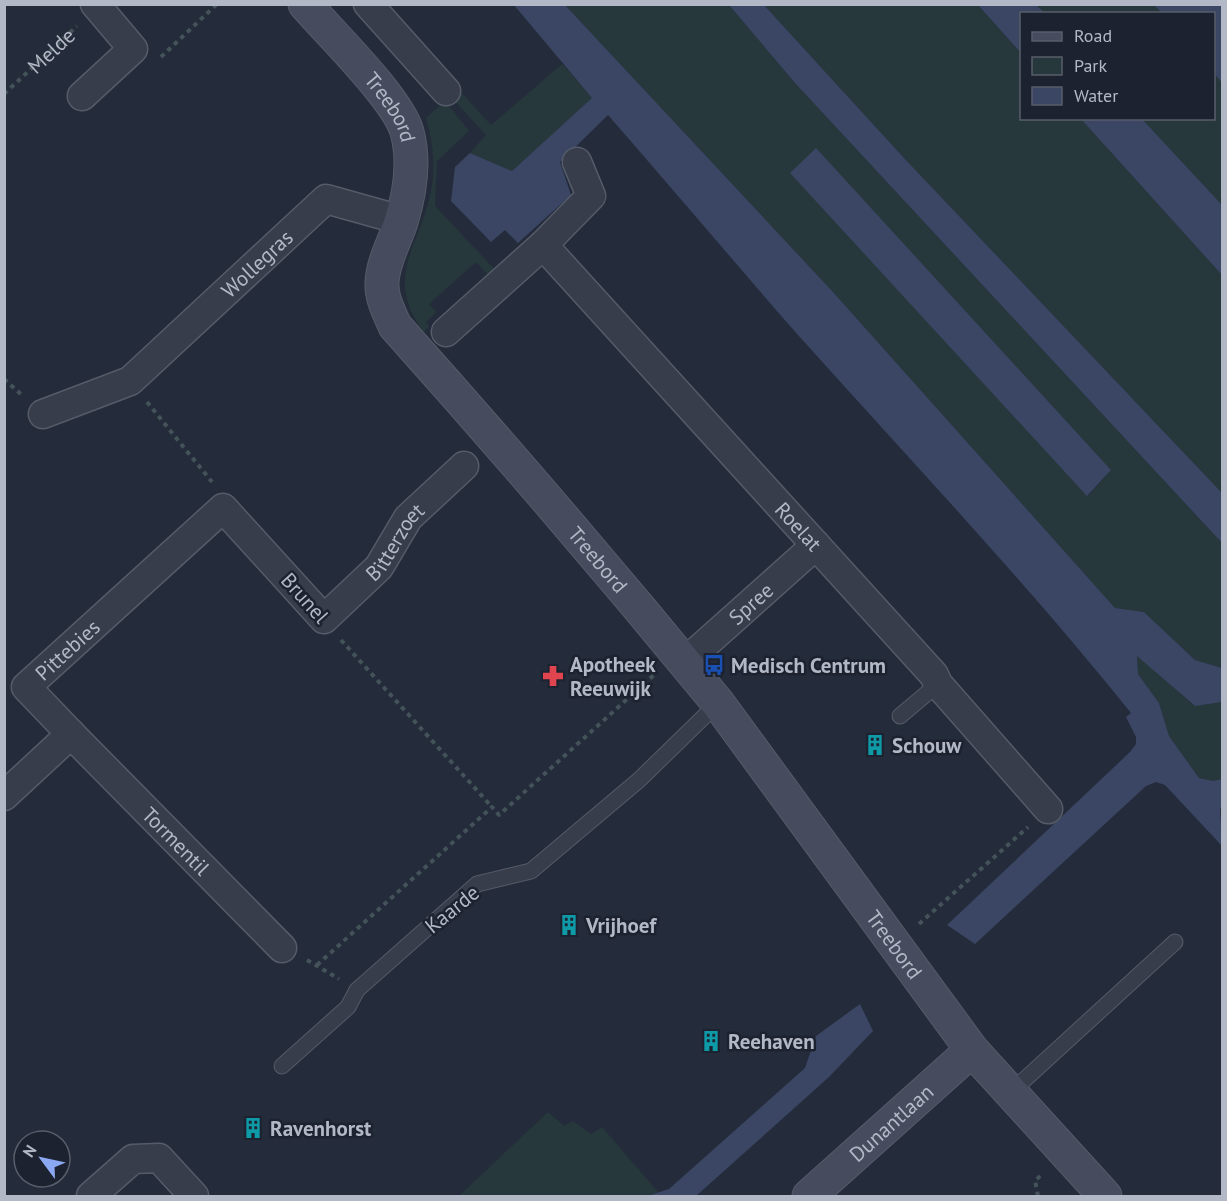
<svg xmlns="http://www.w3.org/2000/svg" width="1227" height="1201" font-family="'PT Sans',sans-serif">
	<rect width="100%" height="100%" fill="#242b3a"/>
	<g fill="#27383c" fill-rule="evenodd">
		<path d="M565,5h164l66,78 427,460v125l-27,-8 -51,-48 -29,-4 -282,-316zM816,149l295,321 -23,26 -297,-323z"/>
		<polygon points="764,5 978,5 1021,53 1022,118 1081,119 1222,275 1222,493 904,158"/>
		<polygon points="1036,5 1154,5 1162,13 1045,13"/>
		<polygon points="562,64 593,98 512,171 470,153 486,135 450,96 458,89 491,125"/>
		<polygon points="1214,73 1222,83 1222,205 1142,119 1214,118"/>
		<path d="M445,101l24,30 -32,30 -2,45 63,67 -7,5 -15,-16 -47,42 7,8 -10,10 3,4 -5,6c-41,-54 -5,-84 7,-140 5,-25 2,-50 -5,-74z"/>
		<polygon points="1137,655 1194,706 1222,702 1222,779 1213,781 1199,778 1169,736 1159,703 1138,674"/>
		<polygon points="548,1112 564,1126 573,1121 591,1134 602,1127 658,1192 647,1196 459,1196"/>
	</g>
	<g fill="#3a4663">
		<path d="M514,5h51l268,287 282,316 29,4 51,48 27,8v34l-27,4 -58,-50 1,18 21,29 10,33 30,42 14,3 9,-2v28l-2,2 2,37 -57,-61 -9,-3 -10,4 -171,158 -28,-19 183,-173 6,-8v-7l-10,-20 5,-4c-105,-131 -221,-253 -333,-378 -64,-73 -126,-147 -190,-220l-48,47 11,33 -53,48 -13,-13 -14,12 -40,-41 4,-34 15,-14 42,18 80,-73z"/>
		<polygon points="729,5 764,5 904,158 1222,493 1222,543 795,83"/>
		<polygon points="978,5 1036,5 1045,13 1022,14 1021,53"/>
		<polygon points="1154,5 1222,5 1222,83 1214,73 1214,14 1162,13"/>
		<polygon points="1081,119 1142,119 1222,205 1222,275"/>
		<polygon points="816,148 1111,470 1087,496 790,173"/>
		<polygon points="860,1004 873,1031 829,1077 696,1196 647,1196 669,1189 805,1068 816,1036"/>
	</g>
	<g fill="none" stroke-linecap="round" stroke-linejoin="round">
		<defs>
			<g id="lane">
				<polyline points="900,716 938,684"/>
				<polyline points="282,1066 348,1007 357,990 477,884 531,871 639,780 718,703"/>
				<polyline points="1011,1092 1175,942"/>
			</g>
			<g id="street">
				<polyline points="368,4 446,91"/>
				<polyline points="82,96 133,49 95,4"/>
				<path id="s2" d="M543,245l391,430 4,9 110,125"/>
				<polyline points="446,332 543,245 591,196 577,162"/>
				<path id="s3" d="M43,414l87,-33 196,-182 75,21"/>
				<path id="s4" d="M685,662l131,-117"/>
				<path id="s5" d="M71,734l211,214"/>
				<path id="s6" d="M4,796l67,-62 -45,-47 197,-179 101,111 55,-52 29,-49 56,-52"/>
				<polyline points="91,1196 133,1159 159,1158 194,1196"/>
			</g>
			<g id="secondary">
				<path id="s7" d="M305,4c25,29 93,95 102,128 8,29 3,61 -6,90 -6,19 -18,39 -19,60 -1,16 7,30 13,44 110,123 218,249 323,377l254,347 133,146"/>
				<path id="s8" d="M809,1196l163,-146"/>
			</g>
		</defs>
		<use href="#lane" stroke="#555b68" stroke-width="17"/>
		<use href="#street" stroke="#555b68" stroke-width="31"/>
		<use href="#secondary" stroke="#555b68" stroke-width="35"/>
		<g stroke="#435359" stroke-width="4" stroke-dasharray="4.5 4.5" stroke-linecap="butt">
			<polyline points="161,57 217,4"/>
			<path id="s1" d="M4,94l73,-68"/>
			<polyline points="4,379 22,395"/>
			<polyline points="147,402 212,482"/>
			<polyline points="341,640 492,807"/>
			<polyline points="919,924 1028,827"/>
			<polyline points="307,960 339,979"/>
			<polyline points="317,965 492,807 499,815 656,673"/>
			<polyline points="1038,1196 1035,1181 1042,1174"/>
		</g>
		<use href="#lane" stroke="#373d4b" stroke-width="15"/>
		<use href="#street" stroke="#373d4b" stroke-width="28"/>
		<use href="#secondary" stroke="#464c5d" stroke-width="33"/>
	</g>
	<defs>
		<symbol id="bus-bare" viewBox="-9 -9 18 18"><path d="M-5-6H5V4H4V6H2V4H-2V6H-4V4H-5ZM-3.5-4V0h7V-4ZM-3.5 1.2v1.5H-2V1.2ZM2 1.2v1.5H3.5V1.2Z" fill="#1a4fb4" stroke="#1c222f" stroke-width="2.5" paint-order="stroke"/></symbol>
		<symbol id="pharmacy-bare" viewBox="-9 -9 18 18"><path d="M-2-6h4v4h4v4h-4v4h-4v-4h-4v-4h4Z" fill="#e0444e" stroke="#1c222f" stroke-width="2.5" paint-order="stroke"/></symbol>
		<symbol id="building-bare" viewBox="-9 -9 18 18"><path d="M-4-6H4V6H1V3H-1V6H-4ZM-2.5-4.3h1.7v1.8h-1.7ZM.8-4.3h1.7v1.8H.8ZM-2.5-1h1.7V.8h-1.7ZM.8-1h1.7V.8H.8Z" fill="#0f9aa8" stroke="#1c222f" stroke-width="2.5" paint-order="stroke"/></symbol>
	</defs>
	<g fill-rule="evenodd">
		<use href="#bus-bare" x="699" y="650" width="30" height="30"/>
		<use href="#pharmacy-bare" x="538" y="661" width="30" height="30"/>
		<use href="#building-bare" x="860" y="730" width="30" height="30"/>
		<use href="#building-bare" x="554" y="910" width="30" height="30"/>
		<use href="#building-bare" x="696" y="1026" width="30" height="30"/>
		<use href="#building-bare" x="238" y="1113" width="30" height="30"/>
	</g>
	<g text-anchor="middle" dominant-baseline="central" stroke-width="5" stroke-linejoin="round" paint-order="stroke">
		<g font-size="21" fill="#b3b8c6" stroke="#1c222f">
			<text stroke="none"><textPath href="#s1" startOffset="64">Melde</textPath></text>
			<text stroke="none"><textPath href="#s7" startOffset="135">Treebord</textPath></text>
			<text stroke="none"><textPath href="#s3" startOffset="266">Wollegras</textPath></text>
			<text stroke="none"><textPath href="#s2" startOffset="380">Roelat</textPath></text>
			<text stroke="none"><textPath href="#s6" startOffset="678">Bitterzoet</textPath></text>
			<text stroke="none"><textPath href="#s7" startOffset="675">Treebord</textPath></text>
			<text transform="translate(305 598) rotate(48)">Brunel</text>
			<text stroke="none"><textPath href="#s4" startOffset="88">Spree</textPath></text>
			<text stroke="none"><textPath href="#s6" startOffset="212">Pittebies</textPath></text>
			<text stroke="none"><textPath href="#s5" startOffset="150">Tormentil</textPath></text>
			<text transform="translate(452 909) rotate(-39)">Kaarde</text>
			<text stroke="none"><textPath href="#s7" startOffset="1161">Treebord</textPath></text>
			<text stroke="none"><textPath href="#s8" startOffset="110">Dunantlaan</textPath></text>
		</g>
		<g font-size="21" font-weight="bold" fill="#b3b8c6" stroke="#1c222f" text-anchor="start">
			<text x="570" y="664">Apotheek<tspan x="570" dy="24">Reeuwijk</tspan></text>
			<text x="731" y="665">Medisch Centrum</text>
			<text x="892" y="745">Schouw</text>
			<text x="586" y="925">Vrijhoef</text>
			<text x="728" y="1041">Reehaven</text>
			<text x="270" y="1128">Ravenhorst</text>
		</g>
	</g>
	<rect width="1227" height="1201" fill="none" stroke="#b3b8c6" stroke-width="12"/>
	<rect x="1020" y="12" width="195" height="108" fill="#1c222f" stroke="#585e6b" stroke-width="1.5"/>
	<rect x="1032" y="32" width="30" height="9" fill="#464c5d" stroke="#585e6b" stroke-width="1.5"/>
	<text x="1074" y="42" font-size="18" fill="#b3b8c6">Road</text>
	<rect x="1032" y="57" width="30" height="18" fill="#27383c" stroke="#585e6b" stroke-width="1.5"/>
	<text x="1074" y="72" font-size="18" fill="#b3b8c6">Park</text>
	<rect x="1032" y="87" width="30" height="18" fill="#3a4663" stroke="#585e6b" stroke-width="1.5"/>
	<text x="1074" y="102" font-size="18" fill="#b3b8c6">Water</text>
	<g transform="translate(42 1159) rotate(303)"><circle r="28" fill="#1c222f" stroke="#585e6b" stroke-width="1.5"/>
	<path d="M0-4.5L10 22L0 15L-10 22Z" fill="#8ba8f2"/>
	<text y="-9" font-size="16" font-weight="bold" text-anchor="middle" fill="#b3b8c6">N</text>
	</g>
</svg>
